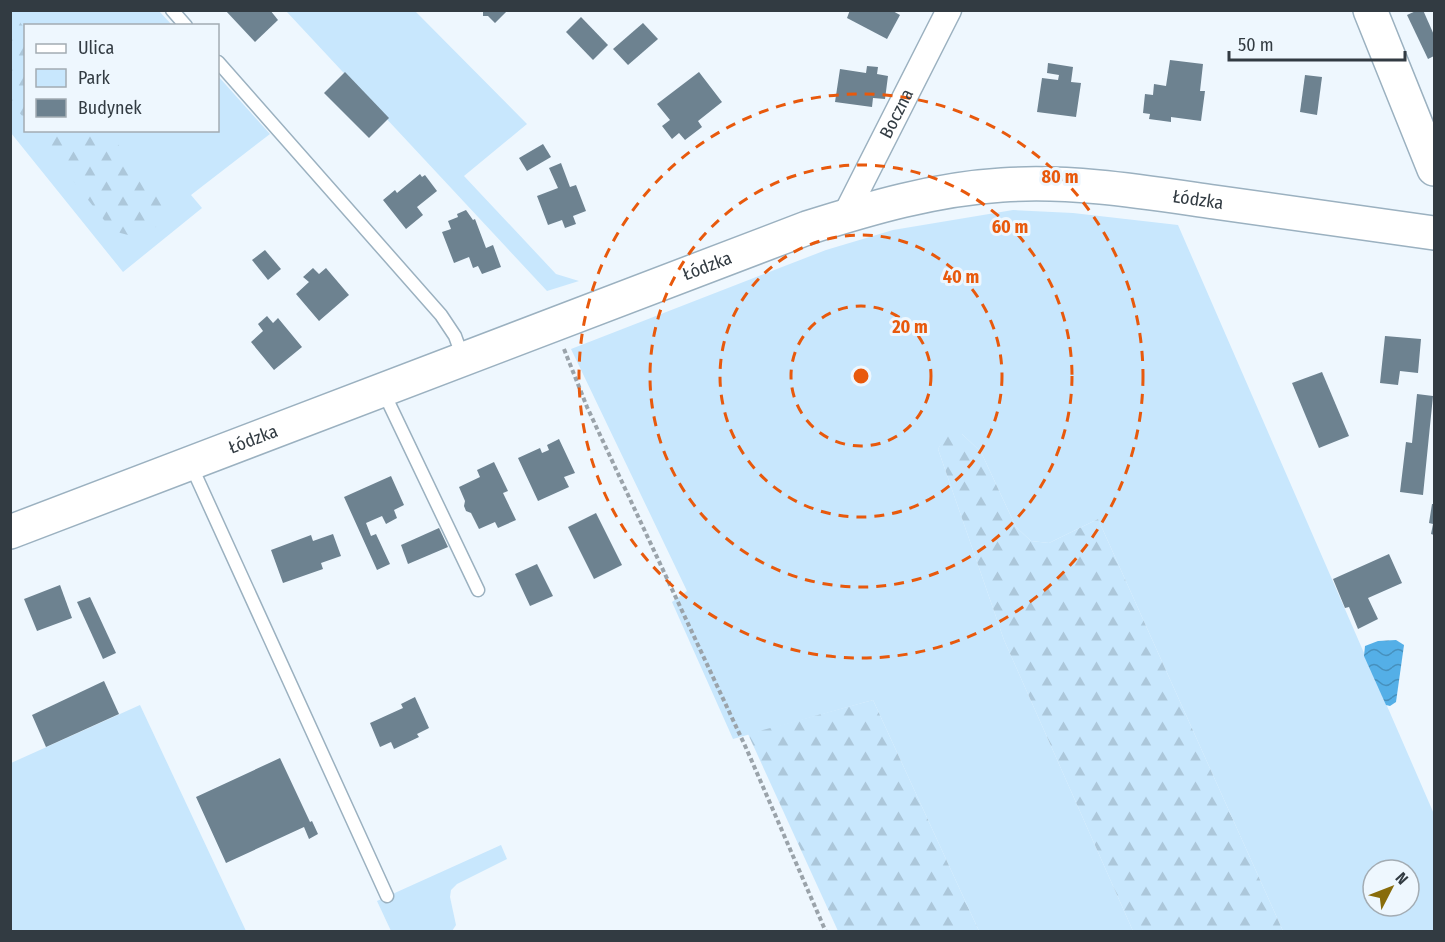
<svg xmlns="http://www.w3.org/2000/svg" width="1445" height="942" font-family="'Fira Sans Condensed',sans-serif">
	<defs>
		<pattern id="forest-firs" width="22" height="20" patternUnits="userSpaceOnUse" patternTransform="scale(1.5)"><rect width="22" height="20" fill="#c8e7fd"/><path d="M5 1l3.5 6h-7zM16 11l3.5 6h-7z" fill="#acc7da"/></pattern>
		<pattern id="water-waves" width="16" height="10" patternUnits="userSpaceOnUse" patternTransform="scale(1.5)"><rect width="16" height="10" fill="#54afe7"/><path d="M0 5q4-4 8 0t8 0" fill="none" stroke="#4690bd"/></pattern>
	</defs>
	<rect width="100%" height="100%" fill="#eef7fe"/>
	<g fill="#c8e7fd" fill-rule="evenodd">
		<polygon points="10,11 159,11 172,25 26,26 26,130 218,130 218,76 270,134 191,195 202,208 123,272 11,133"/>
		<polygon points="286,11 415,11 527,124 464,176 556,274 579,281 547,291"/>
		<path d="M1013,210l60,3 105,12 256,589v117h-151l-185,-412 -49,24 -18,-2 -15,-14 -35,-75 -19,-18h-15l-9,15 66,191 129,291h-154l-106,-231 -140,39 -61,-137 15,-11 -116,-242 255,-99 67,-20zM1373,870h36v36h-36z"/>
		<polygon points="140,705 246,931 11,931 10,884 12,883 10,879 11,763"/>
		<polygon points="501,845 507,859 457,884 451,890 450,897 456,925 452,931 391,931 377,901"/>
	</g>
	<g fill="url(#forest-firs)">
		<polygon points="11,10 25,29 25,120 11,101"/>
		<path d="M34,131h73l57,70v19c-19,17 -30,20 -53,9z"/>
		<polygon points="946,434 962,434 981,452 1016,527 1031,541 1049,543 1098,519 1283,931 1133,931 1004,640 938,449"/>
		<polygon points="873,700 979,931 838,931 748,734"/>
	</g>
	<polygon fill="url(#water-waves)" points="1396,640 1404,645 1396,702 1390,706 1386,705 1364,656 1365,646 1378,641"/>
	<g fill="#6d8290">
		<polygon points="225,10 270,10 278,20 255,42"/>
		<polygon points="483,10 508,10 495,23 488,16 483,16"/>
		<polygon points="850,10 891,10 900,15 887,39 847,18"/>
		<polygon points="1418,10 1423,10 1434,35 1434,56 1428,59 1407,15"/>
		<polygon points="581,17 608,45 593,60 566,32"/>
		<polygon points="643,23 658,39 628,65 613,49"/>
		<polygon points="1170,60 1203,64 1200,91 1205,91 1201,121 1171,117 1171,122 1149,119 1150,114 1143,113 1145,94 1153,95 1154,84 1166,86"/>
		<polygon points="1048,63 1073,67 1071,82 1081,83 1076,117 1037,112 1042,78 1058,80 1059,75 1047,73"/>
		<polygon points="867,66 878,67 877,74 888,76 885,99 873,98 872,107 835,102 840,69 866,73"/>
		<polygon points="345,72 389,118 369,138 324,93"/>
		<polygon points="699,72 722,102 698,121 702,127 685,140 679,133 672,139 662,126 670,120 657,104"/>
		<polygon points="1305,75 1322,77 1317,115 1300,112"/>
		<polygon points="543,144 551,157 527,171 519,158"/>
		<polygon points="561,163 570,187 576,185 586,211 573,216 576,224 565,228 562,220 548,225 537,196 558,188 549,168"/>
		<polygon points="420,174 422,177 425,175 437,191 417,207 423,215 406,229 383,200 395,190 397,193"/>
		<polygon points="466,210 473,220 475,219 486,248 493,245 501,267 482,274 478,266 473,268 469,257 454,263 442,232 451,229 448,221 458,217 457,214"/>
		<polygon points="265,250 281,269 268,280 252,260"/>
		<polygon points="313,268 319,274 326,268 349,295 319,321 296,294 309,282 303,277"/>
		<polygon points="267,316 273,323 278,318 302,347 274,370 251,342 263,331 258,324"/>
		<polygon points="1385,336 1421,339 1418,373 1400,371 1398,385 1380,383"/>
		<polygon points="1322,372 1349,436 1319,448 1292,383"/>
		<polygon points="1417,394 1433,396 1423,495 1400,492 1406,442 1412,443"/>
		<polygon points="559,439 575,473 564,477 569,487 538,501 518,458 540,448 542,453 549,450 547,445"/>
		<polygon points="494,462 508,491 503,493 516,520 498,528 495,522 479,529 471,513 466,511 464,506 465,501 459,487 480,477 477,470"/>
		<polygon points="391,476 404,505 394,510 397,518 386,524 382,516 366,523 371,536 376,534 390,564 377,570 344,497"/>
		<polygon points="1432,504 1434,504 1434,535 1431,534 1433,524 1429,523"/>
		<polygon points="596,513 622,565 594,579 568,527"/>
		<polygon points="439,528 448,547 408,564 401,545"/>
		<polygon points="333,534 341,556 321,563 323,569 283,583 271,550 311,535 313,541"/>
		<polygon points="1389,554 1402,583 1368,598 1378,619 1358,629 1349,607 1345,608 1333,579"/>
		<polygon points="537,564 553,596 530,606 515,574"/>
		<polygon points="60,585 72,618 37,631 24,599"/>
		<polygon points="90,597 116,653 103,659 77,602"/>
		<polygon points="104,681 119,714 46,747 32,715"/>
		<polygon points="415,697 429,728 417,734 419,737 394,749 391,742 380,747 370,723 403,708 401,704"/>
		<polygon points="280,758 310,822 312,821 318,834 309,839 304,827 226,863 196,797"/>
	</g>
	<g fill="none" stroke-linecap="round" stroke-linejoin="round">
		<defs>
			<g id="lane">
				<polyline points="172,10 186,26"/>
				<polyline points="218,62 441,315 455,336 463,358"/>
				<polyline points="383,391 478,590"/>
				<polyline points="190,463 387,896"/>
			</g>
			<g id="street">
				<path id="s1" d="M844,217l105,-207"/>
			</g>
			<g id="secondary">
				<polyline points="1370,10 1434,169"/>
				<path id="s2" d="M10,532l797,-304c63,-20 128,-39 195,-43 71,-5 142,7 212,17 74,10 147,21 220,31"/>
			</g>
		</defs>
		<use href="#lane" stroke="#9bb1c0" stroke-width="15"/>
		<use href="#street" stroke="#9bb1c0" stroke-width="27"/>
		<use href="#secondary" stroke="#9bb1c0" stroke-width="36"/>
		<polyline stroke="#9aa3aa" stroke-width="4" stroke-dasharray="4.5 3" stroke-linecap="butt" points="564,349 587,407 747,750 826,932"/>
		<use href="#lane" stroke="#fff" stroke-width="12"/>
		<use href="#street" stroke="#fff" stroke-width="24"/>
		<use href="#secondary" stroke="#fff" stroke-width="33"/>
	</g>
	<g fill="none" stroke="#e8590c" stroke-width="3" stroke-dasharray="10 8">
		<circle cx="861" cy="376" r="70"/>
		<circle cx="861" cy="376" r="141"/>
		<circle cx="861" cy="376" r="211"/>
		<circle cx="861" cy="376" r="282"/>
	</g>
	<g text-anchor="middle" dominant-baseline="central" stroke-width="6" stroke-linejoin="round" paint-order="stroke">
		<g font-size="18" fill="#323b42" stroke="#eef7fe">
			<text stroke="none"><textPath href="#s1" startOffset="116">Boczna</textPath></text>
			<text stroke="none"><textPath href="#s2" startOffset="1250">Łódzka</textPath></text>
			<text stroke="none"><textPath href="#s2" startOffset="746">Łódzka</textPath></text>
			<text stroke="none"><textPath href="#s2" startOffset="260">Łódzka</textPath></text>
		</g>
	</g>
	<circle cx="861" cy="376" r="9" fill="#e8590c" stroke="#eef7fe" stroke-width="3"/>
	<g font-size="18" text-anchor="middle" font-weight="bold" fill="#e8590c" stroke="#eef7fe" stroke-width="6" stroke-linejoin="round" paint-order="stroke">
		<text x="1060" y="183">80 m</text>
		<text x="1010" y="233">60 m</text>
		<text x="961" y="283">40 m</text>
		<text x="910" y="333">20 m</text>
	</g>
	<rect width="1445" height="942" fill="none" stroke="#323b42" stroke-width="24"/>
	<rect x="24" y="24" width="195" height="108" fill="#eef7fe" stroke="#a3acb3" stroke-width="1.5"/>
	<rect x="36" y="44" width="30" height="9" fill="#ffffff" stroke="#a3acb3" stroke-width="1.5"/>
	<text x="78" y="54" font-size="18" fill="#323b42">Ulica</text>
	<rect x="36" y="69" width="30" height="18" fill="#c8e7fd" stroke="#a3acb3" stroke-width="1.5"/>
	<text x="78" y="84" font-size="18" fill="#323b42">Park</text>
	<rect x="36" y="99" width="30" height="18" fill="#6d8290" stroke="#a3acb3" stroke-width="1.5"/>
	<text x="78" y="114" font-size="18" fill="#323b42">Budynek</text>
	<g transform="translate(1391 888) rotate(48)"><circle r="28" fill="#eef7fe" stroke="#a3acb3" stroke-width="1.5"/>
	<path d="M0-4.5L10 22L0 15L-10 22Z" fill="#886c0b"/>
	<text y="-9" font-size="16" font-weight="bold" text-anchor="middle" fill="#323b42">N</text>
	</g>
	<path d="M1229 51v9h176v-9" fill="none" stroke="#323b42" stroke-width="3"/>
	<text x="1238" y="51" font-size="18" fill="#323b42" stroke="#eef7fe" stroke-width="4.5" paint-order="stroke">50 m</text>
</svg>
